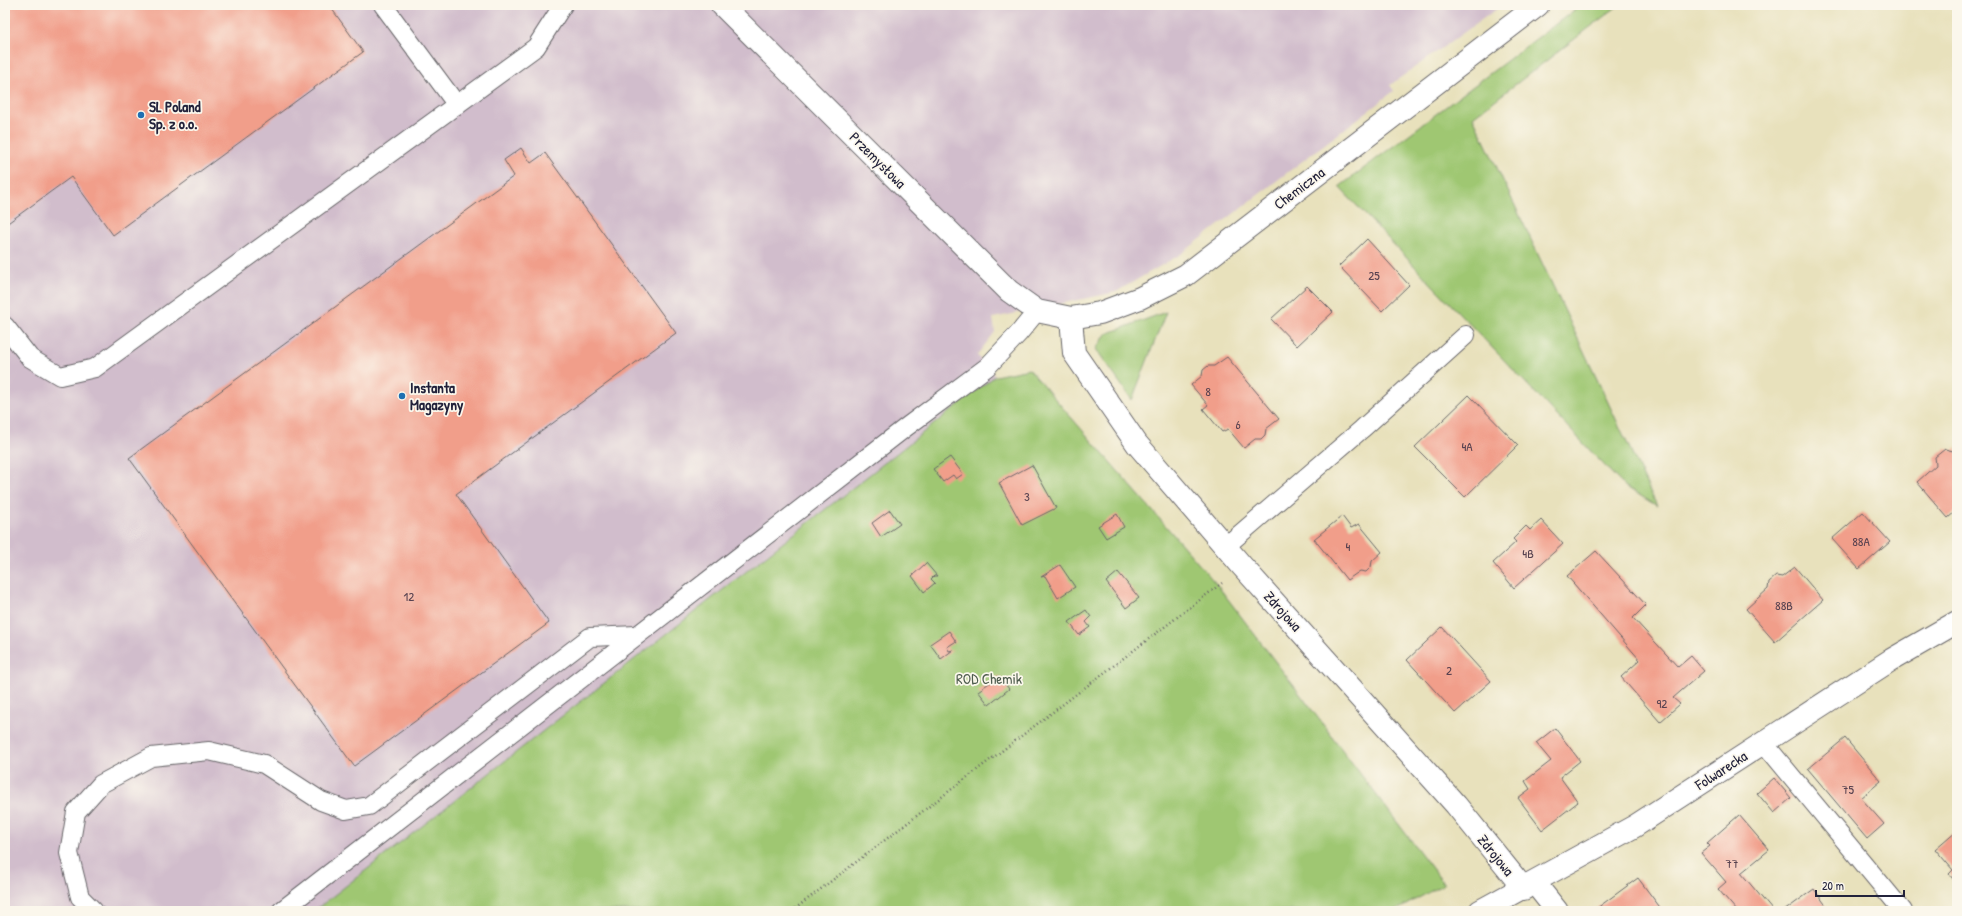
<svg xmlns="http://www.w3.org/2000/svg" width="1962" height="916" font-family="'Patrick Hand',sans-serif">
	<rect width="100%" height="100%" fill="#fbf7ec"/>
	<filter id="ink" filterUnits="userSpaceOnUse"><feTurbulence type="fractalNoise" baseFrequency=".025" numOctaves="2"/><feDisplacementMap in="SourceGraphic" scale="8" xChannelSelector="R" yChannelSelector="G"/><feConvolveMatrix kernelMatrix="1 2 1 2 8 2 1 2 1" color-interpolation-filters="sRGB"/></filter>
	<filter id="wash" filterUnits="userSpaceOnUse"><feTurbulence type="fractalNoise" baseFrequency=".012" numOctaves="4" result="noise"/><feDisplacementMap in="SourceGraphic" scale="16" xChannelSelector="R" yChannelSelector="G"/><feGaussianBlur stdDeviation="0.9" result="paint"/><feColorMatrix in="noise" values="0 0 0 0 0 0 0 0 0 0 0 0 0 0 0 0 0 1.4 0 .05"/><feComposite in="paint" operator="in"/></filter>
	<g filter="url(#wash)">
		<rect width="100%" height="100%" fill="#e8e1bc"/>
		<polygon fill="#d1bdcc" points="5,5 1501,5 1501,6 1390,85 1394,91 1181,254 1116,292 993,318 995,332 977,355 995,376 314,911 5,911"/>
		<g fill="#9fc772" stroke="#607456">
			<polygon points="1581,5 1619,5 1473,117 1657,506 1623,485 1339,187"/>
			<polygon points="1166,312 1132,400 1096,349 1106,334"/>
			<polygon points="1029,369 1218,586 1444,884 1395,911 314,911 995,376"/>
		</g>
		<g id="blocks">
			<g fill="#f19e8a">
				<polygon points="5,5 329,5 363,52 113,235 71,177 5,225"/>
				<polygon points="521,148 531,163 545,153 676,333 456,494 549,623 354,766 129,458 514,176 504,160"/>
				<polygon points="1367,239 1409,285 1382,311 1339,266"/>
				<polygon points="1307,286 1333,312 1297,346 1271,319"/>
				<polygon points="1227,357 1279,419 1266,429 1265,435 1261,439 1255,439 1244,448 1228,429 1222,432 1203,409 1208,405 1191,385 1202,376 1203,370 1208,366 1214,366"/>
				<polygon points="1469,395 1518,445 1465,497 1415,447"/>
				<polygon points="1957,447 1957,510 1948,518 1917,482 1936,465 1935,457 1945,449 1953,451"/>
				<polygon points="950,457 963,474 956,479 953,475 943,482 933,469"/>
				<polygon points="1032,465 1056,508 1022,525 999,483"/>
				<polygon points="890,510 900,524 881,537 872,523"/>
				<polygon points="1863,512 1890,542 1859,569 1832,539"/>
				<polygon points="1117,514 1124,527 1106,538 1098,526"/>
				<polygon points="1342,516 1351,528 1359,524 1382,552 1372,561 1371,567 1366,572 1360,571 1347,580 1314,539"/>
				<polygon points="1541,520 1563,544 1514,588 1493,563 1516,542 1513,539 1526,526 1530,530"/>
				<polygon points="1596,551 1646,605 1633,618 1678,667 1691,656 1704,671 1673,698 1680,704 1660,722 1621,677 1640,660 1567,576"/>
				<polygon points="926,563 937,576 934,576 931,579 935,583 924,592 912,576"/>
				<polygon points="1060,565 1075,587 1058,598 1045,576 1041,577"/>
				<polygon points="1795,567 1823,600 1775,642 1746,609 1768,589 1769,582 1776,576 1782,577"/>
				<polygon points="1118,572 1139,598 1126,608 1106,582"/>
				<polygon points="1086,610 1091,617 1086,622 1090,627 1079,635 1069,622"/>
				<polygon points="1442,627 1491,681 1455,713 1407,660"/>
				<polygon points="949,631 957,643 955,642 947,647 949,651 953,650 941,659 930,644"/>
				<polygon points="999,676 1009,689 989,705 978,691"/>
				<polygon points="1555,728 1580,761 1560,777 1578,802 1542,830 1518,798 1530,789 1525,781 1551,761 1536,743"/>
				<polygon points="1845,738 1881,781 1861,798 1884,824 1867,839 1808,769"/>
				<polygon points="1774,778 1791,798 1774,813 1757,793"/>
				<polygon points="1739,815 1769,850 1741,873 1773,911 1737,911 1718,889 1726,882 1701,853 1710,846 1707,843"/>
				<polygon points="1957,830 1957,884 1949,874 1953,870 1935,849"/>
				<polygon points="1638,878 1662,910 1660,911 1593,911"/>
				<polygon points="1814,889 1830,911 1784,911"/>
			</g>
		</g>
	</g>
	<g filter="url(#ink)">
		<use href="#blocks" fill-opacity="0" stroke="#676568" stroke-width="1"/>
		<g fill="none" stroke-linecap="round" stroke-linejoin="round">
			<defs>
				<g id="lane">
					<polyline points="383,5 457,105"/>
					<polyline points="5,326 30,358 60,376 95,368 536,47 563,5"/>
					<polyline points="1226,546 1362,429 1466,335"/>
					<polyline points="1763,742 1903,911"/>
					<polyline points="94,911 80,897 69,853 76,812 101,784 151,757 209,751 264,764 321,801 346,810 369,806 590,637 637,635"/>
					<polyline points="281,911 905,428 987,367 1019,333 1037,311"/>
				</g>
				<g id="street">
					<polyline points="722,5 1009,291 1037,311 1071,318 1100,313 1140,298 1186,275 1538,5"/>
					<polyline points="1071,318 1074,353 1137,444 1242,566 1456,805 1524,889"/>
					<polyline points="1534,882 1557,911"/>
				</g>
				<polyline id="secondary" points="1480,911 1635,826 1891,660 1957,622"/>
			</defs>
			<use href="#lane" stroke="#676568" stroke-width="20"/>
			<use href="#street" stroke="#676568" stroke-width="24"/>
			<use href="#secondary" stroke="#676568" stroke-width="24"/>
			<polyline stroke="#676568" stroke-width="2.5" stroke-dasharray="1 3" stroke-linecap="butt" points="792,911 1222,583"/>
			<use href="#lane" stroke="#fff" stroke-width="18"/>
			<use href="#street" stroke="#fff" stroke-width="22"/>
			<use href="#secondary" stroke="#fff" stroke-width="22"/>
		</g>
	</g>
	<g fill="#1f6fb2" stroke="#fbf7ec" stroke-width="1.5">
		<circle cx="141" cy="115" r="4"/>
		<circle cx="402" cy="396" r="4"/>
	</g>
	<g text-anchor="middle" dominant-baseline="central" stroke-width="3.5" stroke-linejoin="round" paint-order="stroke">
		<g font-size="13" fill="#56414f">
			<text x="1374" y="275">25</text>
			<text x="1208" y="391">8</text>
			<text x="1238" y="424">6</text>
			<text x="1467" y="446">4A</text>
			<text x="1027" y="496">3</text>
			<text x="1861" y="541">88A</text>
			<text x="1348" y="546">4</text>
			<text x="1528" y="553">4B</text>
			<text x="409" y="596">12</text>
			<text x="1784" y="605">88B</text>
			<text x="1449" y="670">2</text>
			<text x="1662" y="703">92</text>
			<text x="1848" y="789">75</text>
			<text x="1732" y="863">77</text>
		</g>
		<g font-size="15" font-weight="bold" fill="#22223b" stroke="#fbf7ec" text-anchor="start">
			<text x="149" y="106">SL Poland<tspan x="149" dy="17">Sp. z o.o.</tspan></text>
			<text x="410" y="387">Instanta<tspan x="410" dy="17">Magazyny</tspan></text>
		</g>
		<g font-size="15" fill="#22223b" stroke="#fbf7ec">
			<text transform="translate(878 160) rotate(45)">Przemysłowa</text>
			<text transform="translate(1299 188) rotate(-37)">Chemiczna</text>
			<text transform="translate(1283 611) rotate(48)">Zdrojowa</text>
			<text transform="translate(1721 770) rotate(-33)">Folwarecka</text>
			<text transform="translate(1496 855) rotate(51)">Zdrojowa</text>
		</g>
		<g font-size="15" fill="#4e5c4e" stroke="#fbf7ec">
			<text x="989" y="678">ROD Chemik</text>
		</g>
	</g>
	<rect width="1962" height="916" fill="none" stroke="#fbf7ec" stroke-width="20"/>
	<path d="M1816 890v6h88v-6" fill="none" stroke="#22223b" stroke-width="2"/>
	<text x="1822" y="890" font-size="12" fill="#22223b" stroke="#fbf7ec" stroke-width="3" paint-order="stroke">20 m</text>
</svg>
